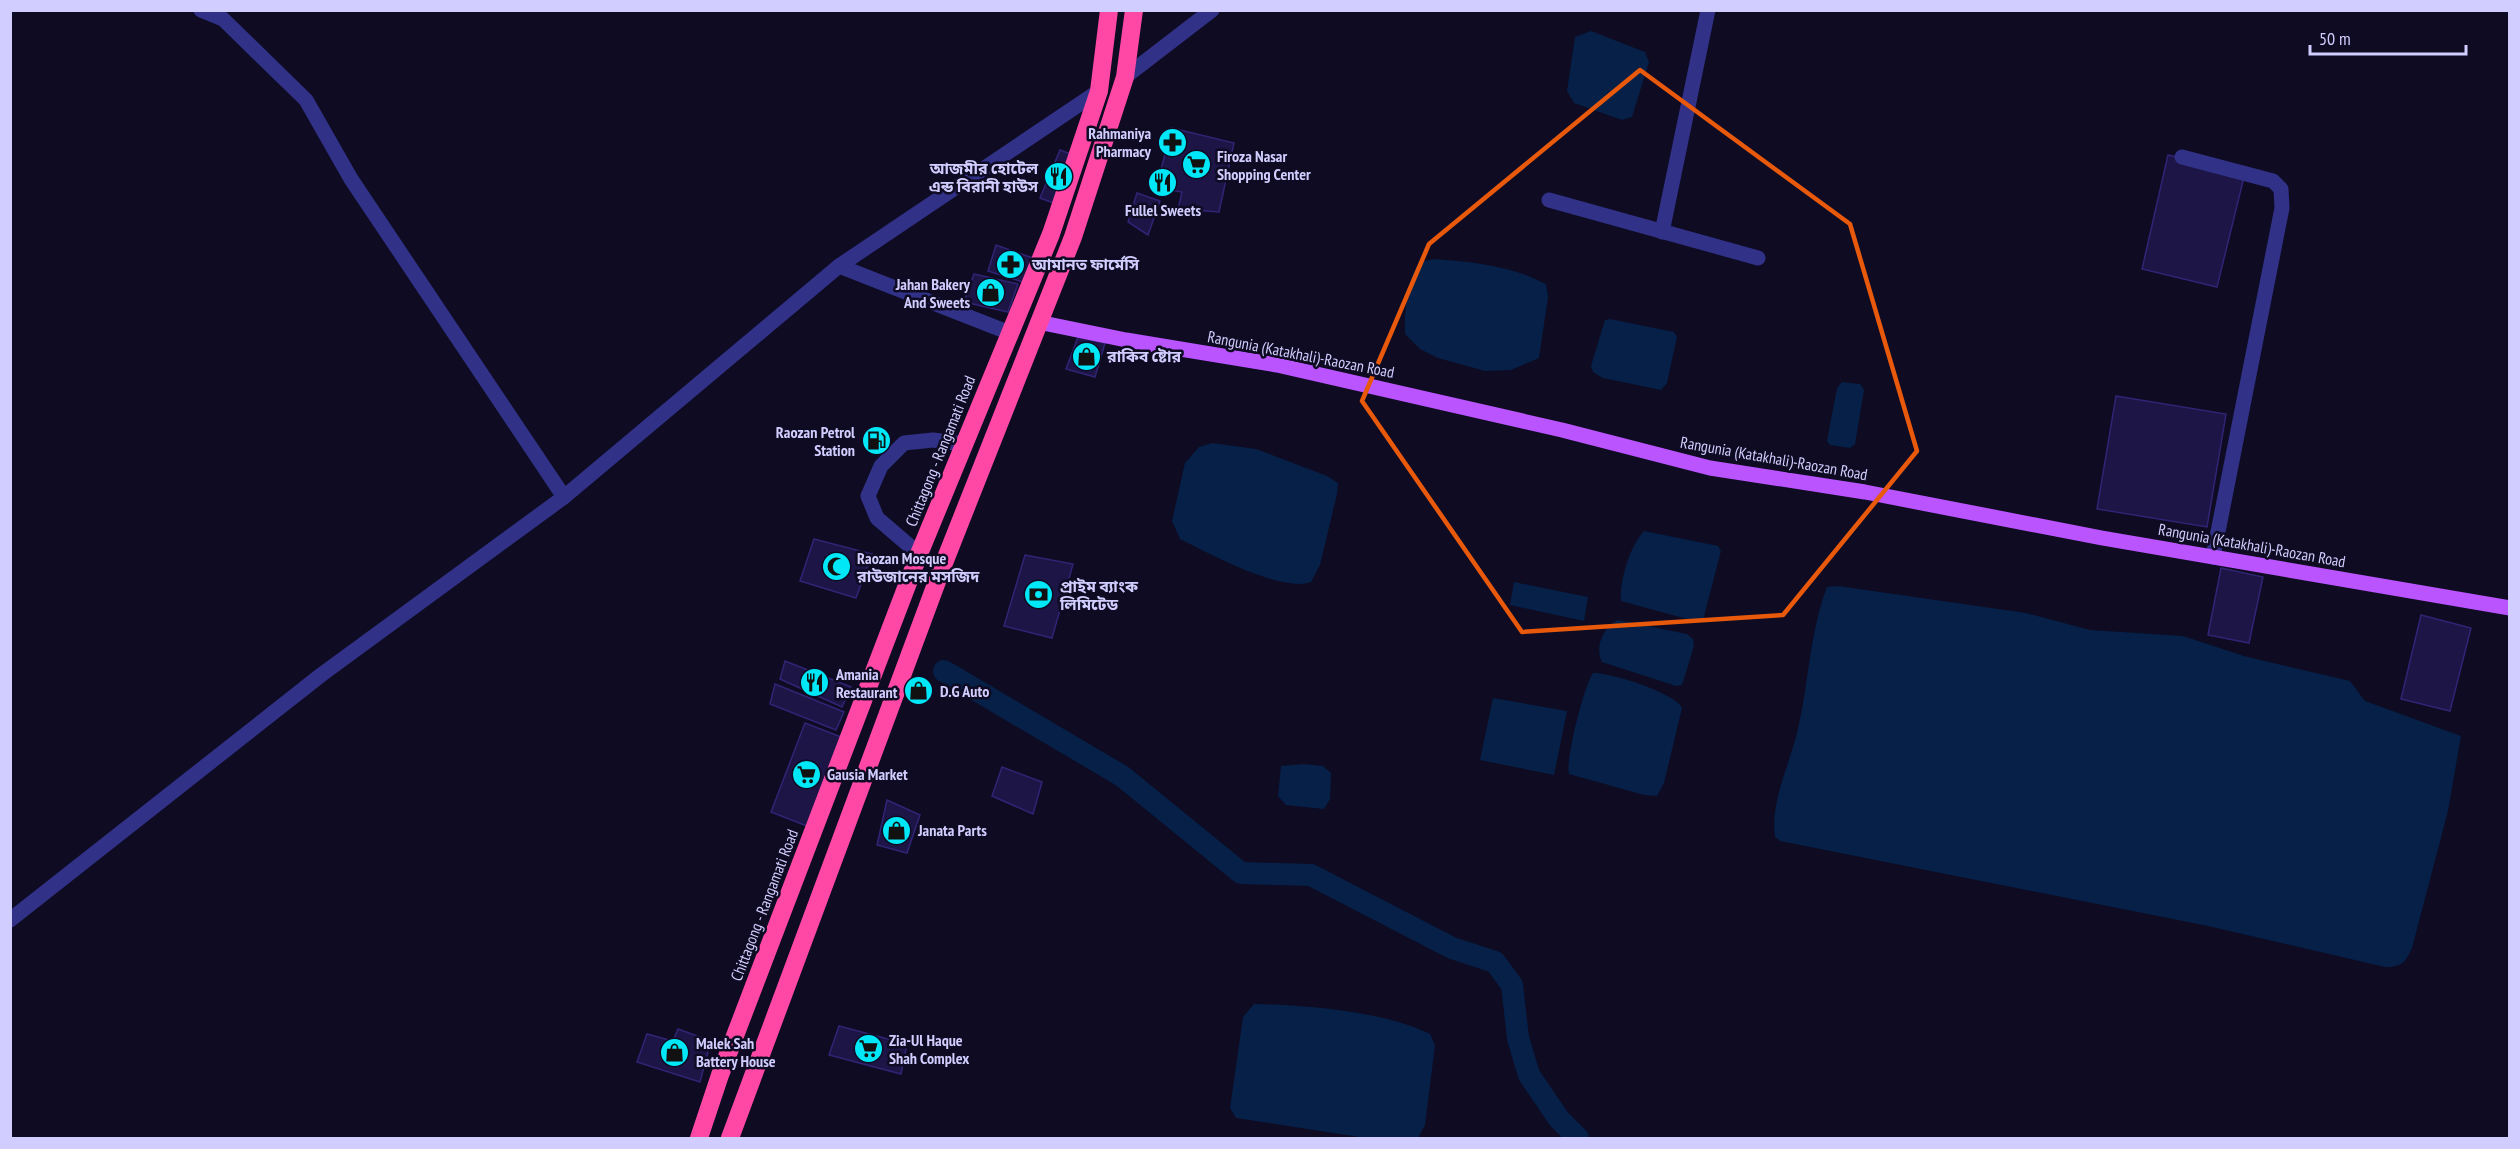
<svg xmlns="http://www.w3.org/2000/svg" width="2520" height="1149" font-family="'PT Sans Narrow','Noto Sans Bengali',sans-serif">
	<rect width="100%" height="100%" fill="#0e0b23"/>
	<g fill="#062047">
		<polygon points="1591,31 1645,52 1649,62 1632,117 1622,120 1574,103 1567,91 1575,37"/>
		<path d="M1435,259c38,3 77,7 111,25l2,13 -9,61 -28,12 -26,1 -47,-13 -18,-9 -15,-15c-1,-17 2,-54 12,-68 4,-5 11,-6 18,-7z"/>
		<polygon points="1610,319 1674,332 1677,337 1667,383 1661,390 1603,378 1593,372 1591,366 1605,320"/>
		<polygon points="1842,382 1860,384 1864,390 1855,444 1850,448 1830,445 1827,441 1837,388"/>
		<path d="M1212,443l44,6 71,27 11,7 -1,11 -17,71 -9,17c-29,11 -103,-29 -131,-43l-8,-18 13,-58 14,-16z"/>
		<path d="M1644,531l74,15 3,5 -18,69 -5,2 -77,-21c-2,-20 9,-55 23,-70z"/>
		<polygon points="1514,582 1588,597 1584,621 1510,605"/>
		<path d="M1838,586l188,27 64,17 93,6 61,20 106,25 15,20 96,35 -13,75 -36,137c-7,15 -10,19 -27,19l-177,-41 -428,-85 -5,-4c-5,-34 14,-71 22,-104 12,-48 12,-99 30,-146z"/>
		<path d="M1618,620l69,14 6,5 1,7 -12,39 -6,1 -74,-24c-8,-15 2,-36 16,-42z"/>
		<path d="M1593,673c17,-1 82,20 89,35l-18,75 -7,13 -13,-1 -75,-21c-4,-14 15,-88 24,-101z"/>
		<polygon points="1493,698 1567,711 1554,775 1480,760"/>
		<polygon points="1304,764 1323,766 1331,773 1330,799 1324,809 1286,805 1278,796 1281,766"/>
		<path d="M1254,1004c53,1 129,7 176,30l5,11 -10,80 -7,13h-52l-130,-20 -6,-10 13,-91z"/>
	</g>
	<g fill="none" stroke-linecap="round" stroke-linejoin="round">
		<polyline stroke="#062047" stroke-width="22" points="944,671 1122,776 1241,873 1311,875 1452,948 1495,962 1512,985 1518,1038 1529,1075 1559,1119 1578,1138"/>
	</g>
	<g fill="#1d1546" stroke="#312475" stroke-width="1.5">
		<polygon points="1172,128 1234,143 1219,212 1178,209 1182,192 1156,188"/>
		<polygon points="1060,150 1076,156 1059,205 1040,198"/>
		<polygon points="2168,155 2245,173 2217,287 2142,269"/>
		<polygon points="1137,193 1160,201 1148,235 1128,222"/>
		<polygon points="996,245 1033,258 1026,283 988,271"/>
		<polygon points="974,274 1018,284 1008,312 964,302"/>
		<polygon points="1078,337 1105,343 1095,377 1066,369"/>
		<polygon points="2116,396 2226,414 2207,527 2097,509"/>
		<polygon points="814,539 872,554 856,598 800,581"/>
		<polygon points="1025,555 1073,564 1052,638 1004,626"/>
		<polygon points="2221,568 2263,577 2249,643 2208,635"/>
		<polygon points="2421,615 2471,628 2450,711 2401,699"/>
		<polygon points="785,661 851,687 842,707 780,679"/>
		<polygon points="775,684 844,712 836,730 770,704"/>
		<polygon points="805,723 841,737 807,826 771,812"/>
		<polygon points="1002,767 1042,782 1033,814 992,796"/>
		<polygon points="887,800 920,815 907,853 877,845"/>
		<polygon points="839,1026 907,1044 901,1074 829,1055"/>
		<polygon points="678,1029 711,1041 700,1082 637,1062 647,1034 673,1041"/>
	</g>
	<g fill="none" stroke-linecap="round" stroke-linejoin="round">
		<g stroke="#313187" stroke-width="15">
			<polyline points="201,10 223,19 306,100 351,179 564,497"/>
			<polyline points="1125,77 1212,10"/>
			<polyline points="2182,157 2273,181 2281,189 2282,208 2213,557"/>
			<polyline points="1549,200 1758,258"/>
			<polyline points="1662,232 1708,10"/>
			<polyline points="839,266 1010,333"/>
			<polyline points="919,554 877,518 868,496 881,466 904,443 933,440 963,444"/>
			<polyline points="10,920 321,675 564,497 839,266 1099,91"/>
		</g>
		<polyline stroke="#b954ff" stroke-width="15" points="1038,322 1126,340 1277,365 1562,430 1710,468 1865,492 2102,538 2510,608"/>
		<g stroke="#ff48a6" stroke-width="18">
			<polyline points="699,1138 720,1075 919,554 1051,234 1099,91 1109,10"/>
			<polyline points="730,1138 942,568 1073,237 1125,77 1134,10"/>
		</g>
	</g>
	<path fill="none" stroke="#e8590c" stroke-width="4.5" stroke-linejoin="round" d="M1640,70l210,154 67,227 -134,164 -261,17 -160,-231 67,-157z"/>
	<defs>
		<symbol id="pharmacy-disc" viewBox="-11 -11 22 22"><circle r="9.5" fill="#00e8f8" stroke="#0e0b23"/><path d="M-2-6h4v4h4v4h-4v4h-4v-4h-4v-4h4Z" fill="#111"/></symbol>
		<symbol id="supermarket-disc" viewBox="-11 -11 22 22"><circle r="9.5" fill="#00e8f8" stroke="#0e0b23"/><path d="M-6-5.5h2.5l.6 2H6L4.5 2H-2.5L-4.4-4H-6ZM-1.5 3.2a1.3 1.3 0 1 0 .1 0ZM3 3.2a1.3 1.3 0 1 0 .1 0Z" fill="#111"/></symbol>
		<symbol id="restaurant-disc" viewBox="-11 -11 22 22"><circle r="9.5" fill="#00e8f8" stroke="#0e0b23"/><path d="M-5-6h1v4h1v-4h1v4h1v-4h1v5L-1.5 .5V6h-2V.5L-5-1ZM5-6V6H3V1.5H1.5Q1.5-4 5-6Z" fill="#111"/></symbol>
		<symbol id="shop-disc" viewBox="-11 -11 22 22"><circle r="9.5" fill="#00e8f8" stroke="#0e0b23"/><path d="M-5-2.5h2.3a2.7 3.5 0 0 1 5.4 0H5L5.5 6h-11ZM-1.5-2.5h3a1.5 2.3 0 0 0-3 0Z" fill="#111"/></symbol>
		<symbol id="fuel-disc" viewBox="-11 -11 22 22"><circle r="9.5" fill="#00e8f8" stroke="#0e0b23"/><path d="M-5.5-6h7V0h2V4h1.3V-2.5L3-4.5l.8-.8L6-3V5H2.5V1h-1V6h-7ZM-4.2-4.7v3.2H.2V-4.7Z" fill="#111"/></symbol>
		<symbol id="mosque-disc" viewBox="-11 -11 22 22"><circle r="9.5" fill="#00e8f8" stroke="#0e0b23"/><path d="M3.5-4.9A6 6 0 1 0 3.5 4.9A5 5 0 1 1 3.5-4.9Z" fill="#111"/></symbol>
		<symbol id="bank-disc" viewBox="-11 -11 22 22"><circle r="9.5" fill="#00e8f8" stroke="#0e0b23"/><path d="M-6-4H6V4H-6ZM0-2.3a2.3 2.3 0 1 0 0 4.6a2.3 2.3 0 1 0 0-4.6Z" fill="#111"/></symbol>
	</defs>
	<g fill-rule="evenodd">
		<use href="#pharmacy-disc" x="1156" y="126" width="33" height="33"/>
		<use href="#supermarket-disc" x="1180" y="148" width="33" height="33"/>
		<use href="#restaurant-disc" x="1042" y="160" width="33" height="33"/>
		<use href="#restaurant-disc" x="1146" y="166" width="33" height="33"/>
		<use href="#pharmacy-disc" x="994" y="248" width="33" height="33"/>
		<use href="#shop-disc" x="974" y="276" width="33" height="33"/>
		<use href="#shop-disc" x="1070" y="340" width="33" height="33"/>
		<use href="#fuel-disc" x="860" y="424" width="33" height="33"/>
		<use href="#mosque-disc" x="820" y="550" width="33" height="33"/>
		<use href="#bank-disc" x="1022" y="578" width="33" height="33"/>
		<use href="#restaurant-disc" x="798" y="666" width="33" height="33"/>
		<use href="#shop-disc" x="902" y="674" width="33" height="33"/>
		<use href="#supermarket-disc" x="790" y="758" width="33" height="33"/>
		<use href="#shop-disc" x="880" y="814" width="33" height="33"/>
		<use href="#supermarket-disc" x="852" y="1032" width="33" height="33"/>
		<use href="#shop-disc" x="658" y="1036" width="33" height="33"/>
	</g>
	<g text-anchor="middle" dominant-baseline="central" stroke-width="5" stroke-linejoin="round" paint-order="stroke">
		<g font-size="16" font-weight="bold" fill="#d1cdff" stroke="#0e0b23" text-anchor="start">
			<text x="1151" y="133" text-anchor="end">Rahmaniya<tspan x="1151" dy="18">Pharmacy</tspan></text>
			<text x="1217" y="156">Firoza Nasar<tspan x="1217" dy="18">Shopping Center</tspan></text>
			<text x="1038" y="168" text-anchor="end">আজমীর হোটেল<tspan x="1038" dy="18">এন্ড বিরানী হাউস</tspan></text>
			<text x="1163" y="210" text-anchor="middle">Fullel Sweets</text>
			<text x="1032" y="264">আমানত ফার্মেসি</text>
			<text x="970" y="284" text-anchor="end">Jahan Bakery<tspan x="970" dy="18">And Sweets</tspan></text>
			<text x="1107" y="356">রাকিব ষ্টোর</text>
			<text x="855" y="432" text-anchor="end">Raozan Petrol<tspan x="855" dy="18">Station</tspan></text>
			<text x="857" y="558">Raozan Mosque<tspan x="857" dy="18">রাউজানের মসজিদ</tspan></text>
			<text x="1060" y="586">প্রাইম ব্যাংক<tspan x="1060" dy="18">লিমিটেড</tspan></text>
			<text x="836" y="674">Amania<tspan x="836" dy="18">Restaurant</tspan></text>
			<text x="940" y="691">D.G Auto</text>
			<text x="827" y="774">Gausia Market</text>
			<text x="918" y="830">Janata Parts</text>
			<text x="889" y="1040">Zia-Ul Haque<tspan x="889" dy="18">Shah Complex</tspan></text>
			<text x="696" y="1043">Malek Sah<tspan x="696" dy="18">Battery House</tspan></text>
		</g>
		<g font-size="16" fill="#d1cdff" stroke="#0e0b23">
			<text transform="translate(1301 354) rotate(11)">Rangunia (Katakhali)-Raozan Road</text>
			<text transform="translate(940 451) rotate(-68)">Chittagong - Rangamati Road</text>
			<text transform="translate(1774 458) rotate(10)">Rangunia (Katakhali)-Raozan Road</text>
			<text transform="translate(2252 545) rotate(10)">Rangunia (Katakhali)-Raozan Road</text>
			<text transform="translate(764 905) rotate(-69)">Chittagong - Rangamati Road</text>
		</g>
	</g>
	<rect width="2520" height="1149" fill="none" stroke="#d1cdff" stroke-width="24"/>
	<path d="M2310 45v9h156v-9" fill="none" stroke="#d1cdff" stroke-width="3"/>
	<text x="2319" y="45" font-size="18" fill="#d1cdff" stroke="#0e0b23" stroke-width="4.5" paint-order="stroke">50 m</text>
</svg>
